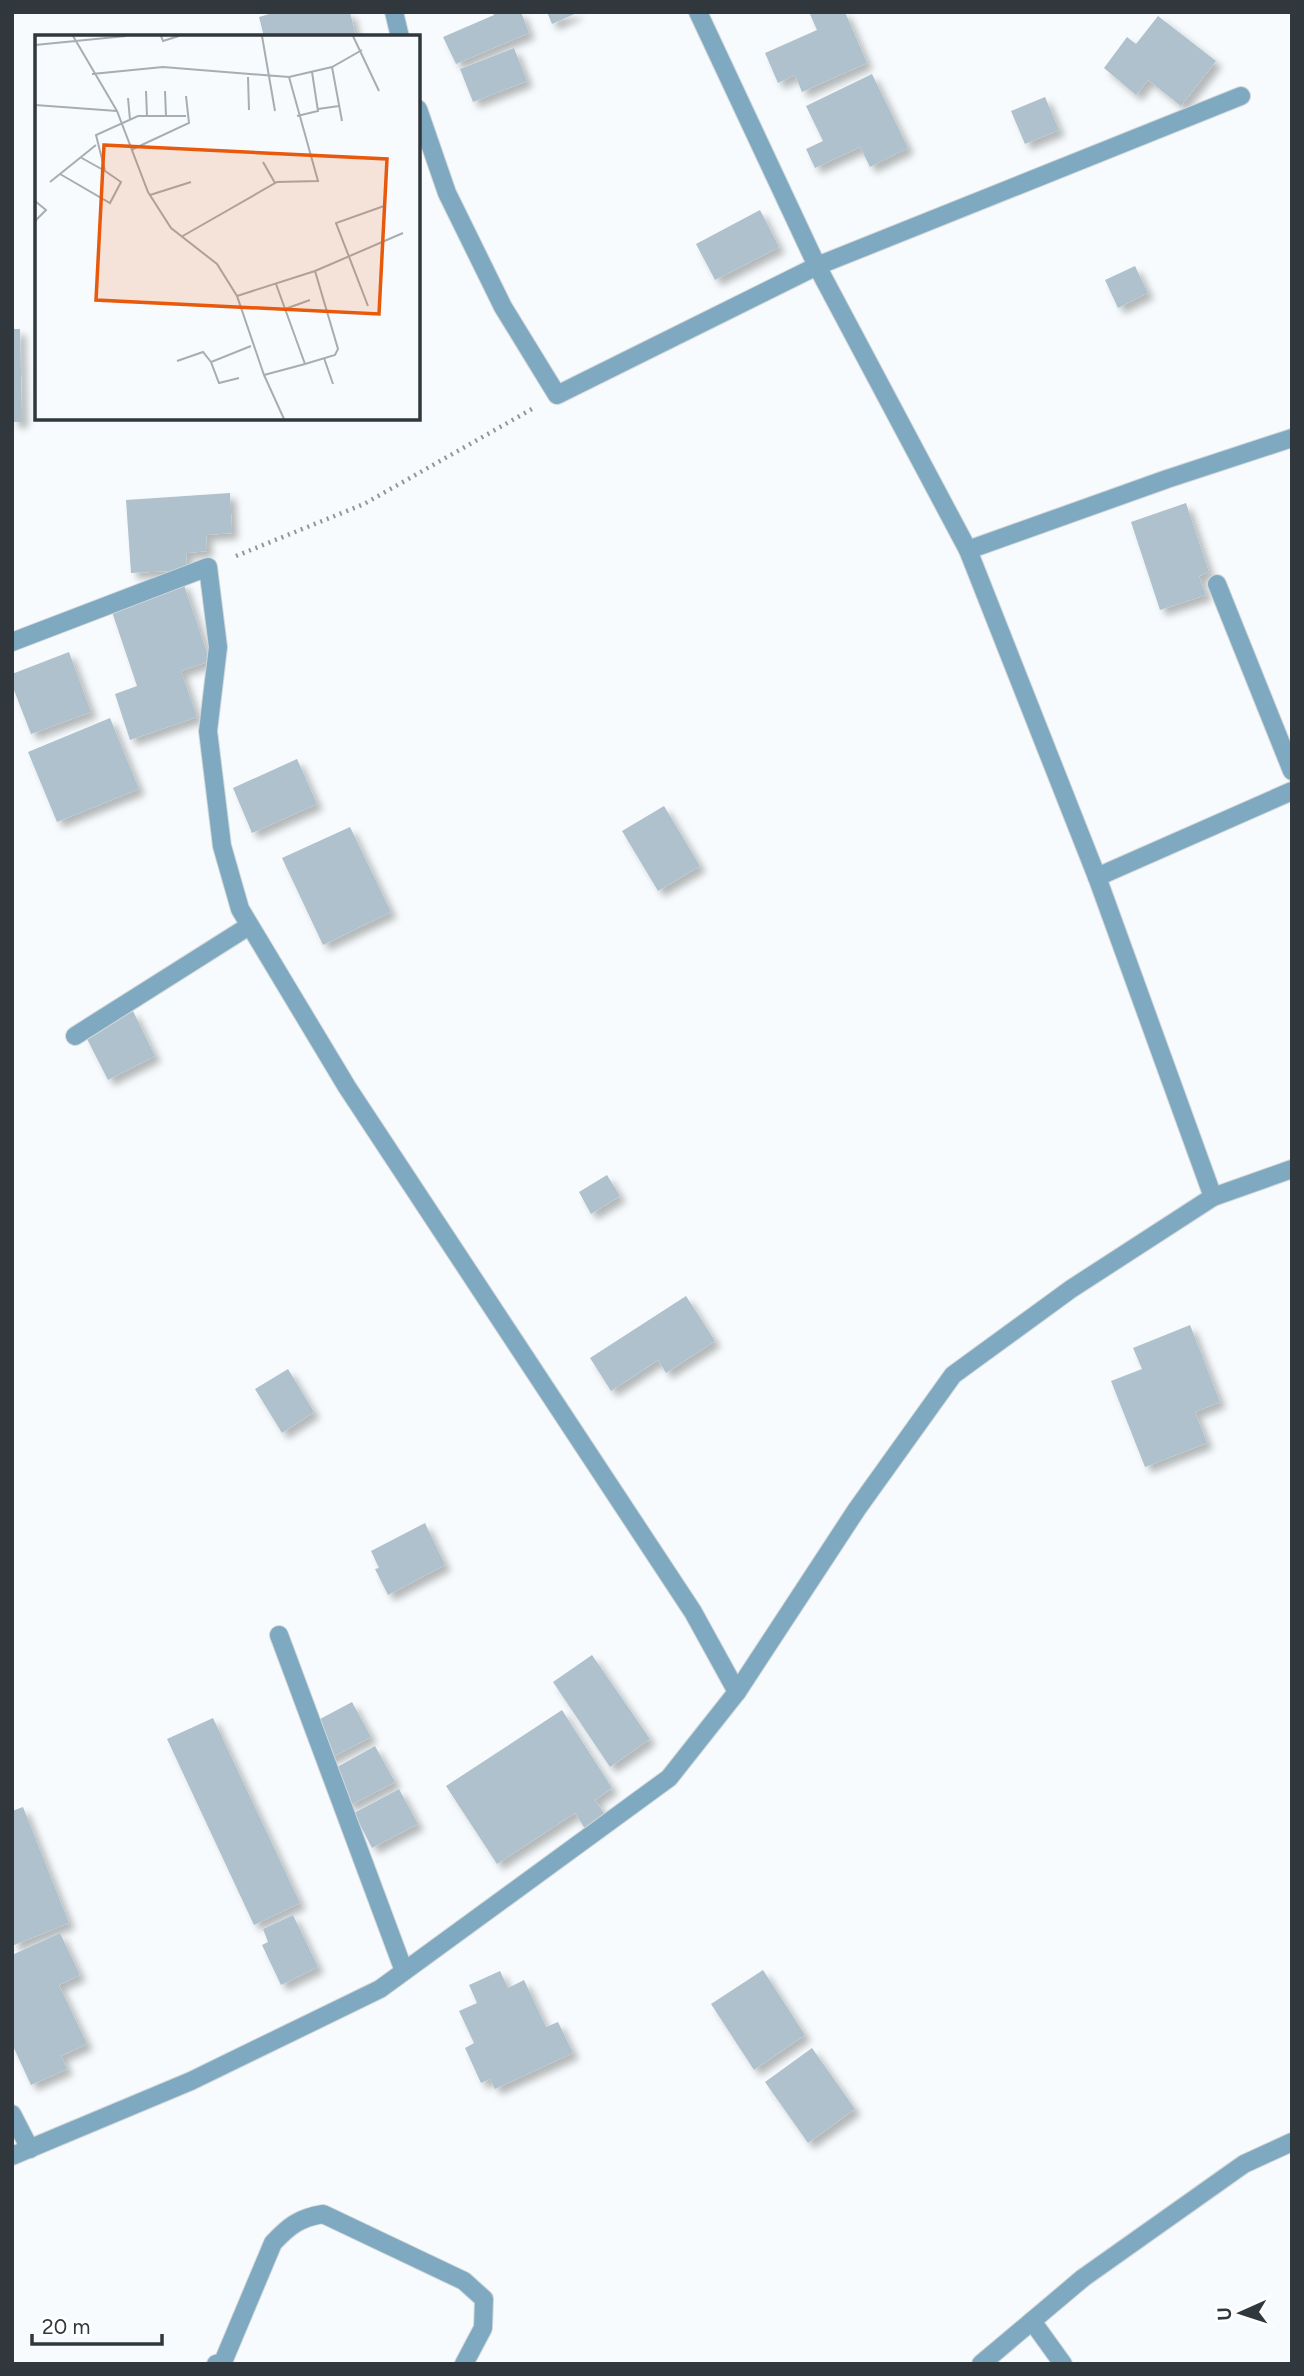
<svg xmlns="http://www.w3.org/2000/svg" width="1304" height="2376" font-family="Figtree,sans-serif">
	<defs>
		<filter id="shadow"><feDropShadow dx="6" dy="6" stdDeviation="3.5" flood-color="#0004"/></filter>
	</defs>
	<rect width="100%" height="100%" fill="#f7fbfd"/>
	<g fill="#aec1cc" filter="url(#shadow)">
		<polygon points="276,12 350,12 356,37 264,37 259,17"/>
		<polygon points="493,12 521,12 529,33 456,64 443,37 494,15"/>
		<polygon points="547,12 579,12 552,24"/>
		<polygon points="809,12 845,12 867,63 802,92 795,75 778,83 765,53 817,30"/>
		<polygon points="1158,16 1216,61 1181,106 1148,80 1136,95 1104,68 1127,37 1136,44"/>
		<polygon points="514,48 527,81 473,102 460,69"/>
		<polygon points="872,74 908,148 870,167 860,147 815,168 806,149 823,141 806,106"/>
		<polygon points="1045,97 1059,130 1025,144 1011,111"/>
		<polygon points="760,210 779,247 715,280 696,244"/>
		<polygon points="1135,266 1148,293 1118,308 1105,280"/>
		<polygon points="12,329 20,329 22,422 12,422"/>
		<polygon points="230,493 232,533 206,535 207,551 186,553 187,570 131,573 126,500"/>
		<polygon points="1186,503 1209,572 1199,576 1206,595 1160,610 1131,522"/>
		<polygon points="183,582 210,661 181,671 197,717 130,740 115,694 137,686 110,606"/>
		<polygon points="69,652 91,712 31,734 12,685 12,674"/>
		<polygon points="110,718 139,789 57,822 28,752"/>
		<polygon points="297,759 317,804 252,833 233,788"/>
		<polygon points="664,806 700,866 658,891 622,831"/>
		<polygon points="350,827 391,912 323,945 282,858"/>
		<polygon points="133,1011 155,1056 108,1080 85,1035"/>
		<polygon points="607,1175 620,1196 591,1214 579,1192"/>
		<polygon points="686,1296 715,1341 666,1373 658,1360 611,1391 590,1358"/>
		<polygon points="1190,1325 1220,1402 1195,1412 1207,1443 1145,1467 1111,1381 1142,1369 1133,1348"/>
		<polygon points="288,1369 314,1412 282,1433 255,1389"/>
		<polygon points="425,1523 445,1565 388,1595 375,1569 379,1568 371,1551"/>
		<polygon points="592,1655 650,1739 610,1767 553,1682"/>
		<polygon points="352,1702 371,1737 325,1761 307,1726"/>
		<polygon points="562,1710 612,1788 595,1800 608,1819 587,1832 575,1813 497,1864 446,1786"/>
		<polygon points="213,1718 300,1903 254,1925 167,1739"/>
		<polygon points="375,1746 395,1782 349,1806 330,1771"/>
		<polygon points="399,1789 418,1824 372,1848 354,1813"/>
		<polygon points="23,1807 69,1923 12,1946 12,1811"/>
		<polygon points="293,1915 318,1967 281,1985 262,1945 268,1942 263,1929"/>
		<polygon points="60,1933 80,1975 59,1985 87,2044 61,2056 67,2069 31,2085 12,2044 12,1955"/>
		<polygon points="763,1970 805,2035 754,2070 711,2004"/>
		<polygon points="500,1971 508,1988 524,1980 546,2027 558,2022 573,2053 495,2089 490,2079 481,2083 465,2048 474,2043 459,2011 477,2003 469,1985"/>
		<polygon points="812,2048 855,2109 808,2143 765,2082"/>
	</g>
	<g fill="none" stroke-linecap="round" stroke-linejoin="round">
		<defs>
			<g id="minor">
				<polyline points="394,12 400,37"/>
				<polyline points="698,12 817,266 968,550 1097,877 1213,1197"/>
				<polyline points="418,109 447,193 503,307 557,395 817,266 1241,96"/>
				<polyline points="968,550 1167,479 1292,438"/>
				<polyline points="1217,584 1292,771"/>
				<polyline points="12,642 208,567 218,647 208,731 222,846 240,909 347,1087 693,1612 737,1692"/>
				<polyline points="1097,877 1292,791"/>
				<polyline points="75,1036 249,926"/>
				<polyline points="279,1635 404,1971"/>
				<polyline points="12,2114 30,2149"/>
				<polyline points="12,2156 191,2081 380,1989 669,1778 737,1692 857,1509 953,1375 1071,1289 1213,1197 1292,1169"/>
				<polyline points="1032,2321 1063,2364"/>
				<path d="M216,2364l7,-2 50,-119c16,-17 26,-25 50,-29l141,67 20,18 -1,29 -19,36"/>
				<polyline points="981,2364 1083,2278 1244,2164 1292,2142"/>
			</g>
		</defs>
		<use href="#minor" stroke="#d3d8da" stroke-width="20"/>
		<polyline stroke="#91979a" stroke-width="4.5" stroke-dasharray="2 5" stroke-linecap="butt" points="236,556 364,504 532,409"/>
		<use href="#minor" stroke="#7fa9c1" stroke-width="18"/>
	</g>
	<g transform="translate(35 35)">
		<rect width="385" height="385" fill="#f7fbfd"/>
		<path fill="none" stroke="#a7adb0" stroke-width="2" d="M38,1l44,75 31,81 23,36 46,36 20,32 27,79 41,-11 -29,-80M126,1l2,5 16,-5M227,1l13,75M318,1l26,55M0,10l91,-9M297,32l10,54M57,39l71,-7 126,10 43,-10 30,-17M213,42l1,33M111,56l1,25M130,56l1,25M93,63l2,22M0,70l82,6M283,74l21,-3M262,81l21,-5 -6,-39M96,115l58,-27 -3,-27M45,122l25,14M228,127l12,21M25,139l50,29 11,-21 -16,-11 -9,-36 42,-19h48M15,147l46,-37M115,160l41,-13M0,166l11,9 -11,11M146,202l96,-55 41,-1 -29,-104M202,261l78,-25 88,-38M333,271l-32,-83 48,-17M250,274l25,-9M289,323l9,26M142,326l26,-9 8,10M270,329l30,-9 3,-6 -23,-78M229,340l20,44M204,343l-20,5 -8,-21 40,-16"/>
		<path fill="#e8590c" fill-opacity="0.15" stroke="#e8590c" stroke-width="3.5" d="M69,110l283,14 -8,155 -283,-14z"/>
		<rect width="385" height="385" fill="none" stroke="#30383d" stroke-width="3.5"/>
	</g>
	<rect width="1304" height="2376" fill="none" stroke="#30383d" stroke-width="28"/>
	<g transform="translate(1241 2313) rotate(267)" stroke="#ffffff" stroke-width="5" paint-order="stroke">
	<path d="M0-5L12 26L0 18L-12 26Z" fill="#30383d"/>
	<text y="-10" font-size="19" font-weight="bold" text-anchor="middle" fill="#30383d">U</text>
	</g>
	<path d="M32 2334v10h130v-10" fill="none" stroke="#30383d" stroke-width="3.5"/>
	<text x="42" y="2334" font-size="21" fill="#30383d" stroke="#ffffff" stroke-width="5" paint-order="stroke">20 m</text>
</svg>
